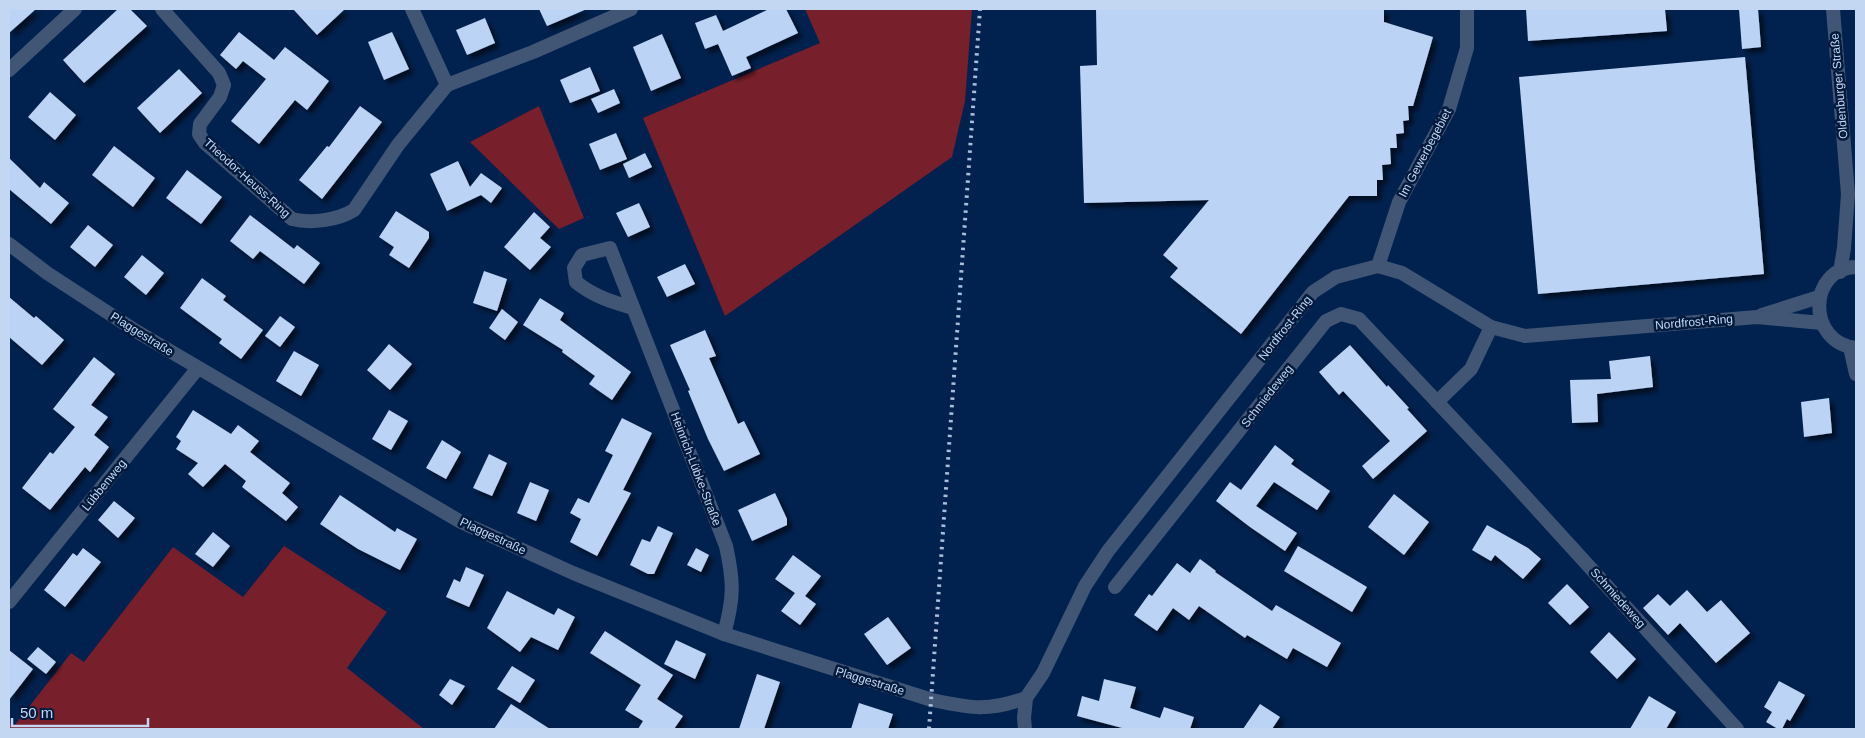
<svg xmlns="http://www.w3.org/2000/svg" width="1865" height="738" font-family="Helvetica,sans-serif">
	<defs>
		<filter id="shadow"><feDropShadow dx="4.5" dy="4.5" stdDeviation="2.5" flood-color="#0009"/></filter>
	</defs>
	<rect width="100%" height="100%" fill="#01224f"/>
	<g fill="#781f2c">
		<polygon points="805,9 972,9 965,101 952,157 725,316 643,118 820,43"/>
		<polygon points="539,106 584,218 559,229 470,142"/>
		<polygon points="284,546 387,612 347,668 424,729 9,729 9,723 14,726 71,653 84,662 173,547 243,597"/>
	</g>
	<g fill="#bbd3f5" filter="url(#shadow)">
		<polygon points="9,9 36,9 9,33"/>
		<polygon points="118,9 130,9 147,26 84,83 63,60"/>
		<polygon points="293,9 345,9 317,35"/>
		<polygon points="539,9 587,9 547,26"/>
		<polygon points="769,9 786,9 798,33 746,57 751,68 732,76 718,44 705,49 695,23 716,15 723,31"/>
		<polygon points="1096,9 1384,9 1384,22 1433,37 1413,106 1408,106 1409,120 1403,121 1404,133 1396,134 1397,148 1390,148 1391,164 1382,165 1383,180 1377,180 1377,196 1349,196 1241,334 1170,277 1178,268 1163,255 1209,200 1084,203 1080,66 1097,65"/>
		<polygon points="1526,9 1665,9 1667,31 1528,41"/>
		<polygon points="1739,9 1758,9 1761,47 1742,49"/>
		<polygon points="485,18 495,43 467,55 456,30"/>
		<polygon points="239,32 274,60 285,47 329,81 307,110 295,100 259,144 231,121 266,79 243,61 236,69 220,55"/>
		<polygon points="392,32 409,69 384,80 368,42"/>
		<polygon points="662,34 681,78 651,91 633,47"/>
		<polygon points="1745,57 1764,274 1538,294 1519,77"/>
		<polygon points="590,67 600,91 570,103 560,80"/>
		<polygon points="179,69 202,93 160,133 137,108"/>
		<polygon points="614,89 620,103 598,113 591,99"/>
		<polygon points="50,92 76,115 55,140 28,117"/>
		<polygon points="360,106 382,122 322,199 299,180 327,146 329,147"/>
		<polygon points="616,133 627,159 600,170 589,144"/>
		<polygon points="114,146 155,178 133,207 92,175"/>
		<polygon points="645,153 652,167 629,178 623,164"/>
		<polygon points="9,158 40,188 44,182 69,203 51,224 9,189"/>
		<polygon points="458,161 470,187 481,173 502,188 491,203 481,195 447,211 430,174"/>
		<polygon points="187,170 222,197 201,224 166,198"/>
		<polygon points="639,203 650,227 628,237 616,213"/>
		<polygon points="396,211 429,232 429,238 409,268 389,255 394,247 379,237"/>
		<polygon points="534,212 550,227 540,238 551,247 530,270 504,247"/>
		<polygon points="250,215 294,249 297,245 320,263 304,284 260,251 253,259 230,241"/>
		<polygon points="88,225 113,245 95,267 70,247"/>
		<polygon points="142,255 164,273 146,295 124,277"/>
		<polygon points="685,264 695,284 667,297 657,277"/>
		<polygon points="484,271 507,279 497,311 473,303"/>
		<polygon points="202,278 226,296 223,300 263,330 241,359 219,343 222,339 180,308"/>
		<polygon points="9,297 34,318 36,316 64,340 42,365 9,337"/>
		<polygon points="540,298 564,313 560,320 631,372 612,400 589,384 595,376 562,352 563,350 523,325"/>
		<polygon points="502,309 518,322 505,340 489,328"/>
		<polygon points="280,316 295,327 280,347 265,336"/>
		<polygon points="705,330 716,356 709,358 738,424 744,421 760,454 724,471 708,439 688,391 690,390 670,345"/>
		<polygon points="389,344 412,364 390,390 367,370"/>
		<polygon points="1350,345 1387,387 1388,385 1409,408 1407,409 1427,431 1373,479 1362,466 1390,441 1343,391 1339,395 1319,372"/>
		<polygon points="294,351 319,365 301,396 276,381"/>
		<polygon points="1650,356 1653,387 1597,394 1598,422 1572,423 1570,380 1611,379 1609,361"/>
		<polygon points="94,357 115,374 91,405 108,417 94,435 109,447 90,472 85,467 50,510 22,488 50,452 53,454 75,427 53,409"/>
		<polygon points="1829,398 1832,433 1804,437 1801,402"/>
		<polygon points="193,410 231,434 238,425 259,441 250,452 290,483 282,493 298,507 286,521 242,487 246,481 225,464 203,487 188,474 198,463 176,449 181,441 176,437"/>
		<polygon points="389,410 408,421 391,450 372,439"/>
		<polygon points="622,418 652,433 623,490 631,493 597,556 570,542 581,519 570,513 578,498 589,503 613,455 605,451"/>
		<polygon points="442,440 461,452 446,479 426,468"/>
		<polygon points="1275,445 1294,460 1291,464 1330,491 1317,510 1274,482 1256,506 1297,533 1285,551 1250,527 1216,501 1230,482 1241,490"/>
		<polygon points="489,454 507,463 492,496 473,488"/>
		<polygon points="530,482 549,490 536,521 517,513"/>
		<polygon points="775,493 787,519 787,525 752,541 738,510"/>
		<polygon points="1394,494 1429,522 1404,555 1368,527"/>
		<polygon points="340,495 395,532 397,528 417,539 400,570 358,549 320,524"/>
		<polygon points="114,501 135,518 118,538 98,520"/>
		<polygon points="1487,525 1528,548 1541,559 1523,579 1495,555 1491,561 1472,550"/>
		<polygon points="658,526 673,533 654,574 648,574 630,565 642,539 650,542"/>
		<polygon points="213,532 230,546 213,567 195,554"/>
		<polygon points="1298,546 1367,587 1352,612 1284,571"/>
		<polygon points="83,548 101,562 65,607 44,590 73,553 77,556"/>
		<polygon points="696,548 709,555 701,572 687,565"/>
		<polygon points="793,555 821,576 805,596 816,604 800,625 781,611 795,593 775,579"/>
		<polygon points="1200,559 1216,571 1215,572 1272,611 1276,605 1341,643 1327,667 1293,648 1287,659 1247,635 1245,638 1199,606 1189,620 1173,608 1157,631 1134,615 1149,594 1152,596 1177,563 1190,573"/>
		<polygon points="466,567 484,575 469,607 446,597 454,579 460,582"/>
		<polygon points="1567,584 1589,607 1570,625 1548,603"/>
		<polygon points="1687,590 1707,612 1721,600 1750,633 1716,663 1680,623 1668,635 1643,608 1658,594 1670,606"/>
		<polygon points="507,591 554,615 558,608 575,617 558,650 531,637 520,652 487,628"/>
		<polygon points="888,617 911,648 887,665 864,634"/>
		<polygon points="605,631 673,675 657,699 683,716 674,729 638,729 643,721 625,710 641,685 590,653"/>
		<polygon points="1609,632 1636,659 1617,679 1590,652"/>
		<polygon points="676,640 706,654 695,679 664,664"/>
		<polygon points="38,647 56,662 46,674 27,659"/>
		<polygon points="9,650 33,669 9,700"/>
		<polygon points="512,666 535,680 520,703 497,689"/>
		<polygon points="757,674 780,682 764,729 739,729"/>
		<polygon points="450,679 465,686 452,705 439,695"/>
		<polygon points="1104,679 1136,687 1130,708 1160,718 1164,707 1194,717 1190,729 1126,729 1077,716 1082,696 1099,701"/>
		<polygon points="1779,681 1805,695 1790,721 1787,719 1782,729 1778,729 1766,722 1772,712 1764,707"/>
		<polygon points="1649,696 1676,712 1666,729 1630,729"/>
		<polygon points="859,703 893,714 888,729 851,729"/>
		<polygon points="511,704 550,729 494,729"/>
		<polygon points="1260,704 1280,717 1272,729 1243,729"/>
	</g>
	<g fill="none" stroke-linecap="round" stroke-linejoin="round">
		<g stroke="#415675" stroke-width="14">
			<path d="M162,9l57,64 5,12 -4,12 -20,27 -1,10 6,9 87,76c19,5 46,1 62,-9l44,-65 49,-60"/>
			<polyline points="412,9 447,85 533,52 631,9"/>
			<polyline points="9,70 75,9"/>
			<polyline points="1378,266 1399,202 1449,109 1467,48 1467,9"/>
			<path d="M633,308c-21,-6 -40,-12 -57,-26l-2,-14 8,-13 28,-7 116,298c8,36 8,52 -2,88"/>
			<polyline points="1850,347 1856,374"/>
			<polyline points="1437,402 1471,369 1491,327"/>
			<polyline points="1115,587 1326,321 1341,314 1359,319 1504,473 1737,729"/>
			<polyline points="9,602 198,368"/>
		</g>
		<g stroke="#415675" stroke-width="14">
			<polyline points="1833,9 1848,194 1844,248 1840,272"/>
			<path d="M9,244l38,29 89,58 325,191 112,51 151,61 208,66c39,8 55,12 94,-2"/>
			<path d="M1856,267c-48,1 -50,75 0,81"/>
			<polyline points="1762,315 1819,297"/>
			<polyline points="1025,729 1024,718 1026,698 1043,673 1085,586 1108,551 1313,292 1336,277 1378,266 1402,273 1491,327 1525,336 1757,317 1822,323"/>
		</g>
		<polyline stroke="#a9bedd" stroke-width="4" stroke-dasharray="2.5 5" stroke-linecap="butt" points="929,729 980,9"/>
	</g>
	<g text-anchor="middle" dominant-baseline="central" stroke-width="5" stroke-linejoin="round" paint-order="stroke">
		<g font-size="12" fill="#c3d7f3" stroke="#021a3c">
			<text transform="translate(1839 86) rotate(-95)">Oldenburger Straße</text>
			<text transform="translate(1425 153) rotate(-62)">Im Gewerbegebiet</text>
			<text transform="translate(247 178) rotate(42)">Theodor-Heuss-Ring</text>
			<text transform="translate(1694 322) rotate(-5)">Nordfrost-Ring</text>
			<text transform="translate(1285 328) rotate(-52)">Nordfrost-Ring</text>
			<text transform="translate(142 334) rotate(32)">Plaggestraße</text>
			<text transform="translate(1267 396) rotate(-52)">Schmiedeweg</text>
			<text transform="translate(696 469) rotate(69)">Heinrich-Lübke-Straße</text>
			<text transform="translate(104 485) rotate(-51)">Lübbenweg</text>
			<text transform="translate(493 536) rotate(25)">Plaggestraße</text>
			<text transform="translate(1618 598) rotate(48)">Schmiedeweg</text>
			<text transform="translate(870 681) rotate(17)">Plaggestraße</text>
		</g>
	</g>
	<rect width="1865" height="738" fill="none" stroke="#c3d7f3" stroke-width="20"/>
	<path d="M12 718v8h136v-8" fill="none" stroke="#c3d7f3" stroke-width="2.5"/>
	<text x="20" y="718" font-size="15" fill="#c3d7f3" stroke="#021a3c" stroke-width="4" paint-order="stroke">50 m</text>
</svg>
